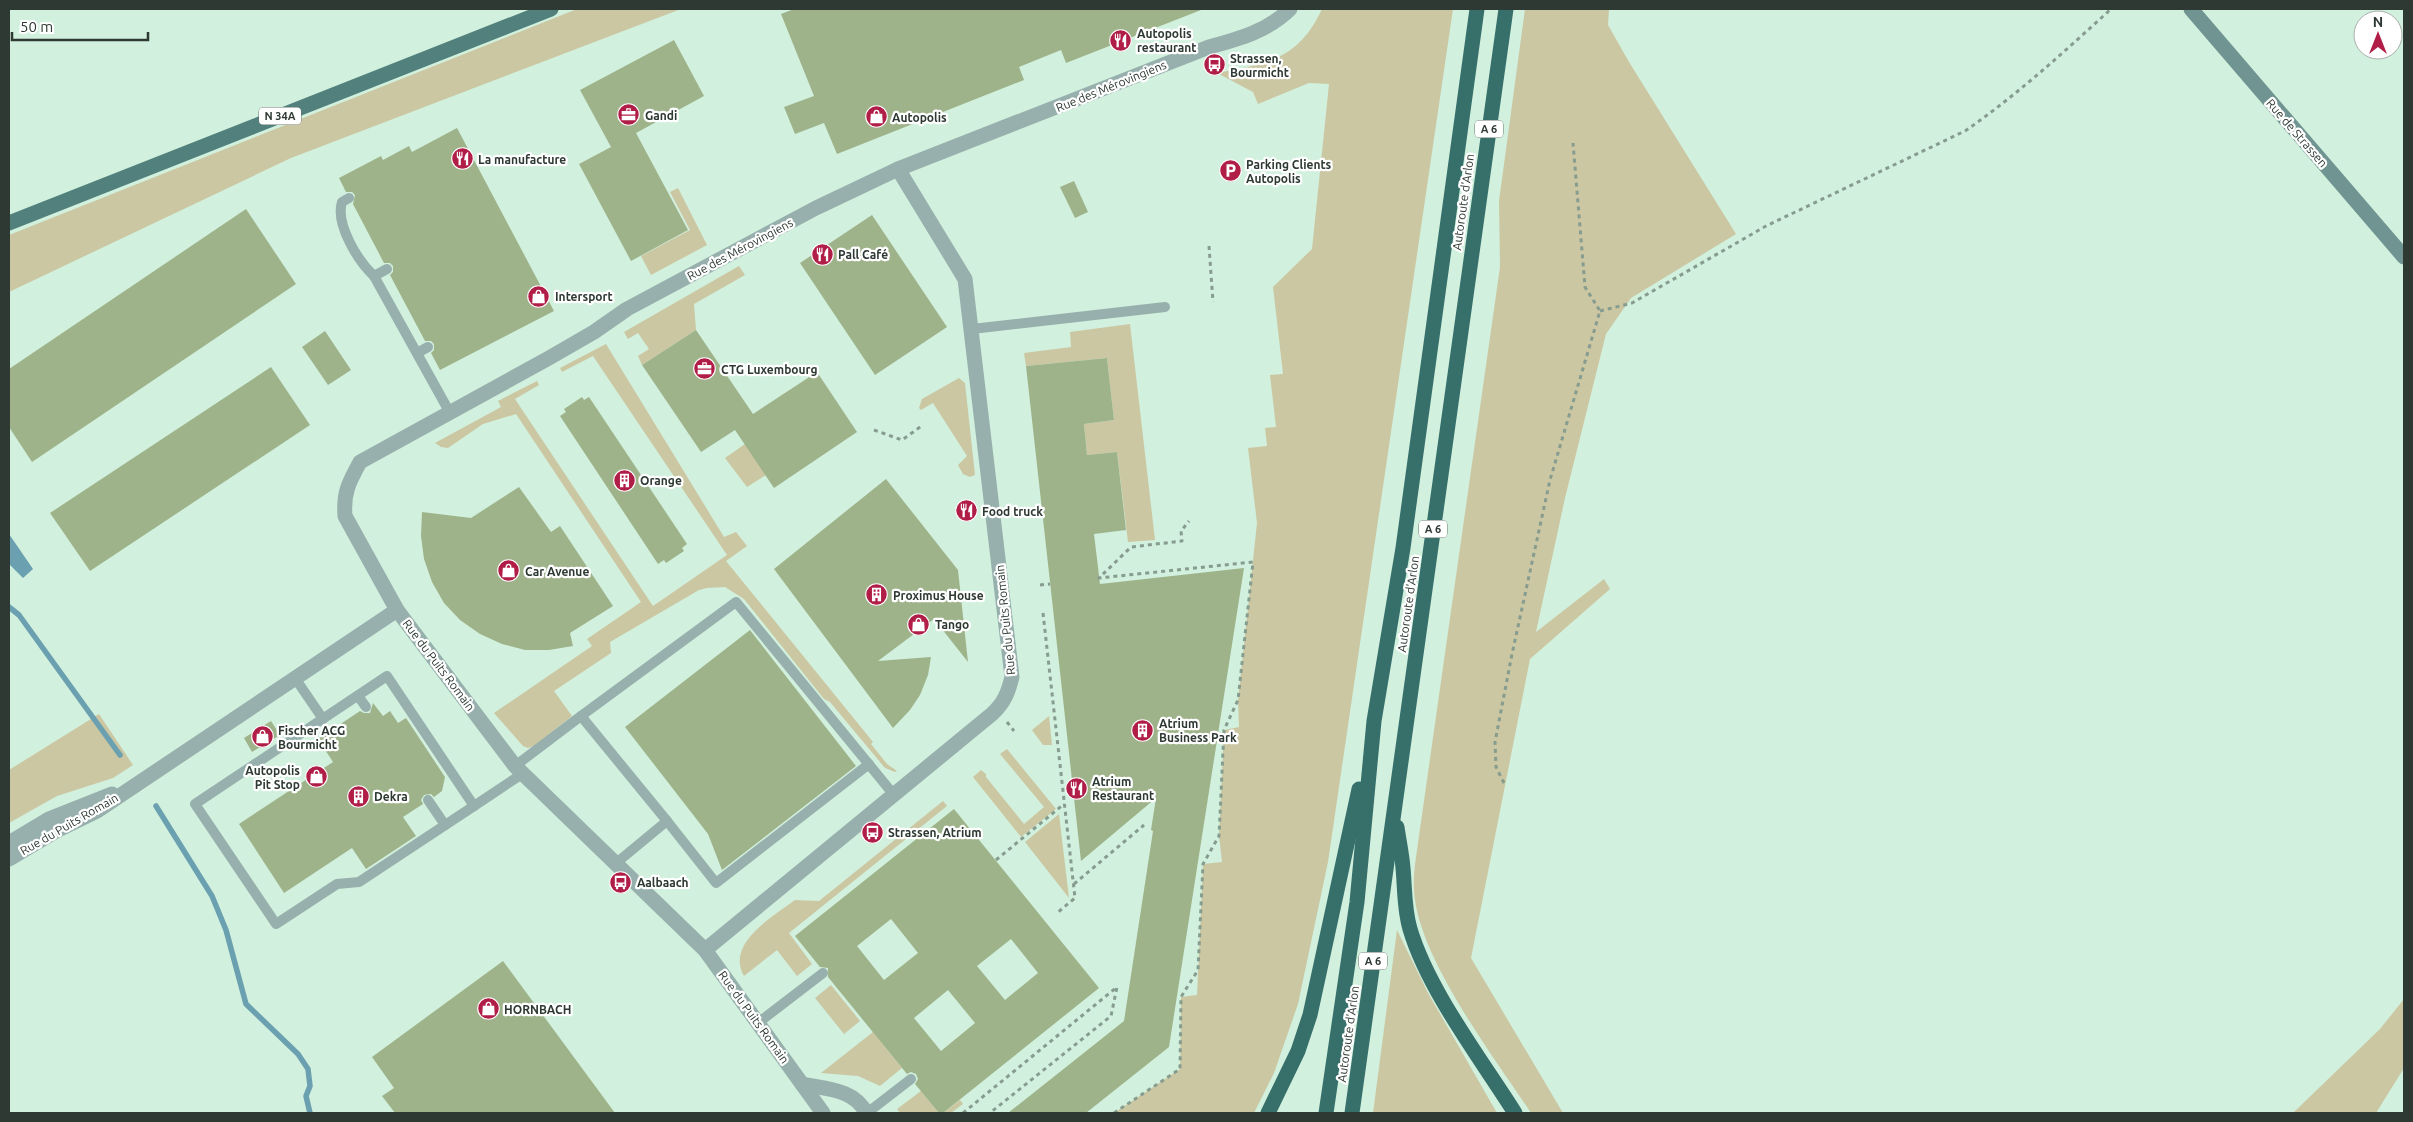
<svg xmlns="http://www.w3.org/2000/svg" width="2413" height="1122" font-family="Ubuntu,sans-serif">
	<rect width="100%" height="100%" fill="#d1f0dd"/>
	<g fill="#ccc7a3">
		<polygon points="577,9 681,9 291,158 9,292 9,235"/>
		<path d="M1322,9h131l-125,853 -30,142 -24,69 -20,40h-140l66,-44 1,-72 16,-2 6,-131 19,-2 -3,-26 5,-106 15,-3 -1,-27 19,-177 -9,-75 19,-2 -2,-18 11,-1 -6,-52 13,-1 -10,-87 39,-38 17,-165 -20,-1 -51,21 -5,-12 -36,-19c50,-9 82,-14 105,-64z"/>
		<path d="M1525,9h84l-1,16 21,37 107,172 -105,64 -25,36 -41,164 -29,134 68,-53 6,10 -80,70 -59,299 92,155h-32c-37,-56 -115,-158 -117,-224 -1,-15 2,-31 4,-46l82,-576 -1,-66z"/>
		<polygon points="678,188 707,245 651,275 641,256 690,230 670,192"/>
		<polygon points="739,266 745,275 694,304 696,330 642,365 638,356 649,349 638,333 628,339 624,332"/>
		<polygon points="1130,324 1155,540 1128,542 1117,452 1087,455 1084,424 1114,420 1107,358 1026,366 1024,353 1071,347 1070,332"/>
		<polygon points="606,344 724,537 736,532 747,546 726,561 873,742 871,744 887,764 897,771 895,772 885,768 830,702 824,699 744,599 725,587 707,588 699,590 610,642 611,653 554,691 572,716 534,746 528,748 523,746 494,713 592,646 587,639 641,602 516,414 483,424 448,448 441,447 435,443 501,407 498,401 537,381 539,385 515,399 653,606 727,555 593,356 562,372 560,368"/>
		<polygon points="959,378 965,383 975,475 970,477 963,474 958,465 967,456 933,403 921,410 919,408 922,399"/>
		<polygon points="745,444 766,475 747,487 725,458"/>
		<polygon points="99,714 133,765 113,778 57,796 9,823 9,770"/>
		<polygon points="1049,716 1052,745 1043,745 1032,730"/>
		<polygon points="1007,749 1056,809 1021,837 973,777 981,770 986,774 986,777 1024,824 1044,807 1000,754"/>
		<path d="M943,801l4,5 -158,127 23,31 -15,12 -20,-26 -33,26c-19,-33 30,-60 51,-76l24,1z"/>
		<polygon points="1059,814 1069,898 1025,842"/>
		<polygon points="1397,930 1428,993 1497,1113 1373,1113"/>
		<polygon points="831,985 860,1021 844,1034 815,998"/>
		<polygon points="2404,999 2404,1068 2376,1113 2293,1113 2380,1029"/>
		<polygon points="873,1032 902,1068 880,1086 858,1076 821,1073"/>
		<polygon points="921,1091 939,1113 900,1113 897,1109"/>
		<polygon points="960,1100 963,1104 951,1113 943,1113"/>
	</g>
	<polygon fill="#6ba0b0" points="9,534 33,569 23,578 9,564"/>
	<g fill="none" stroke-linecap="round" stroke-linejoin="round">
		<g stroke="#6ba0b0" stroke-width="5.5">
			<polyline points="9,607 19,615 120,755"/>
			<polyline points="156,806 212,896 226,930 246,1004 298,1054 308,1069 310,1086 306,1096 310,1113"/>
		</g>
	</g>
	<g fill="#9fb38b" fill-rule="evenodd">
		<polygon points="794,9 1201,9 1201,10 1066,63 1061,50 1019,67 1024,80 837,154 824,123 795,134 784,107 814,96 781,14"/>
		<polygon points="674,40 704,96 636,133 688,230 631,261 579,164 611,147 580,90"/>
		<polygon points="457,128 554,311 440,370 431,353 434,350 434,344 431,341 425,341 390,275 393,272 393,266 390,263 384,263 353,204 355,195 352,192 346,192 339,178 381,156 383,160 409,146 412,152"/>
		<polygon points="1074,181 1088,212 1075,218 1060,187"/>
		<polygon points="246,209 296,284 32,462 9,427 9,369"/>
		<polygon points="872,215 947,327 875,375 800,263"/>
		<polygon points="696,330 753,414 817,372 857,432 774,488 735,430 701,452 642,365"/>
		<polygon points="325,331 351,370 328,385 302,347"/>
		<polygon points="1107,358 1114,420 1084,424 1087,455 1117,452 1126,530 1094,534 1100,584 1244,568 1169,1047 1086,1113 1008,1113 1124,1021 1153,831 1151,830 1156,798 1081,861 1026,366"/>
		<polygon points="271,367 310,425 90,571 50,513"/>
		<polygon points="582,397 584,400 589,397 687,544 682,548 684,551 666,563 664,560 658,564 560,416 566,412 564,409"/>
		<polygon points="886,479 958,570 968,662 934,619 878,661 931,657 928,675 920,695 910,710 893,728 774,569"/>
		<polygon points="519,487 551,532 560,526 613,606 570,633 573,646 549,650 525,650 502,644 480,634 460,620 444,603 432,582 424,559 421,536 422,512 471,518"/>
		<polygon points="750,630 856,766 722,870 708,834 625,727"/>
		<polygon points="373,703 383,716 390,711 398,723 406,718 445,777 442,791 434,797 431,794 424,795 421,800 423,804 403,817 416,836 366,869 352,848 284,893 239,824 333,762 318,739 360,711 364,713 370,713"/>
		<polygon points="271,721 280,735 252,752 244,738"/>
		<path d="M954,809l145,179 -156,125h-4l-24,-29 3,-5 -2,-5 -5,-2 -4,2 -79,-97v-9l-8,-1 -25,-31zM891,919l27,34 -34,27 -27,-34zM1011,939l27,34 -33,27 -28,-34zM948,990l27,33 -34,28 -27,-33z"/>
		<polygon points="503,961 615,1113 395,1113 382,1096 394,1088 372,1057"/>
	</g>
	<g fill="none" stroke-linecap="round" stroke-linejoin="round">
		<g stroke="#869c8e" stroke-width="3" stroke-dasharray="4 4" stroke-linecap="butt">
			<polyline points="1209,246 1213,302"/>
			<path d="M1600,311l32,-8 134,-77 199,-95c52,-36 99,-79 146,-122"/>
			<polyline points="874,430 902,440 923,425"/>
			<polyline points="1040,585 1050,584"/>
			<polyline points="1043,613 1075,898 1057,913"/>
			<polyline points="1007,722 1014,731"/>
			<polyline points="1504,783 1496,767 1495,742 1512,654 1550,480 1600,311 1585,287 1573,143"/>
			<polyline points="996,860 1064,804"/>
			<polyline points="1074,884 1144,825"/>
			<polyline points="963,1113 1117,987 1111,1016 990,1113"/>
			<polyline points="1114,1113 1180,1069 1181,997 1198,970 1203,864 1219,836 1224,730 1238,700 1253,562 1099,578 1131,547 1182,541 1181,531 1189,521"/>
		</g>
		<g stroke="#97b0ad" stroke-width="10">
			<path d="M349,198l-7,4c-7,22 16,59 32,74l76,137"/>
			<polyline points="374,276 387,269"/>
			<polyline points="972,329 1165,307"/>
			<polyline points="417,353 428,347"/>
			<polygon points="387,676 474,806 359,882 337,884 276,924 195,804"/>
			<polyline points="295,678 323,719"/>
			<polyline points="358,696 366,707"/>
			<polyline points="581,716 736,602 894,795"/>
			<polyline points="515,766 581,716 667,821 615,864"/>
			<polyline points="428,800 445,825"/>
			<polyline points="474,806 522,774"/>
			<polyline points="667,821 716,883 869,764"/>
			<polyline points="758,1023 823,973"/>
			<polyline points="867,1113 911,1079"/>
		</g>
		<g stroke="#97b0ad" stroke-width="15">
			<polyline points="9,843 49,819 112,794"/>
			<polyline points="9,859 56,831 97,811 397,610"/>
			<path d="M705,950l287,-236c12,-11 16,-21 20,-37l-47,-398 -67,-110"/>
			<path d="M802,1084c24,5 53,5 64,29"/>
			<path d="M823,1113l-118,-163 -190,-184 -118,-156 -52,-94c-2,-23 4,-34 15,-54l189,-104 45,-26 33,-23 189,-101 82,-39 311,-122c30,-8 59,-16 81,-38"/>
		</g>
		<polyline stroke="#709491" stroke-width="15" points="2191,9 2404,257"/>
		<polyline stroke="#52807c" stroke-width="15" points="9,223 551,9"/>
		<g stroke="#376f6b" stroke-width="15">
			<path d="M1397,827c2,14 5,28 6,41 2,21 1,41 7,61 18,61 71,130 105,184"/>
			<polyline points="1268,1113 1298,1051 1310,1015 1359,789"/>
			<polyline points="1326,1113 1357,902 1374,721 1403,548 1477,9"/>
			<polyline points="1352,1113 1506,9"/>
		</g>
	</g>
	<defs>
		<symbol id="restaurant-disc" viewBox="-11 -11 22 22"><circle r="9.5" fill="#b01d46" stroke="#fff"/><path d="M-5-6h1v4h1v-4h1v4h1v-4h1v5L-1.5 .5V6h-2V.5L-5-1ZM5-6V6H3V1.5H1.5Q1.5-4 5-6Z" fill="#fff"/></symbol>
		<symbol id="bus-disc" viewBox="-11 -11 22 22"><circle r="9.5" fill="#b01d46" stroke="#fff"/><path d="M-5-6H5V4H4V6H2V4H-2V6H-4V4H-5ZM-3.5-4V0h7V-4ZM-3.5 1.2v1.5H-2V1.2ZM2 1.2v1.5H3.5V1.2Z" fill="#fff"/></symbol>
		<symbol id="office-disc" viewBox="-11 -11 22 22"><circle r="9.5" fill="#b01d46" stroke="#fff"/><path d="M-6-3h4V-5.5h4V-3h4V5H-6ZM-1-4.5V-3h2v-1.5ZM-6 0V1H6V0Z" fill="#fff"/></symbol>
		<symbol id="shop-disc" viewBox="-11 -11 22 22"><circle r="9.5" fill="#b01d46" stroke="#fff"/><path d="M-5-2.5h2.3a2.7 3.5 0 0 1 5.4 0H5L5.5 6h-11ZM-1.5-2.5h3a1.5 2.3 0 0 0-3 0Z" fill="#fff"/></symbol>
		<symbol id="parking-disc" viewBox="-11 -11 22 22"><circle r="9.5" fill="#b01d46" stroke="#fff"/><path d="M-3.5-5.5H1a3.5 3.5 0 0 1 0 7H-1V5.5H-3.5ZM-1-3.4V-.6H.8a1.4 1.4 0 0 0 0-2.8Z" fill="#fff"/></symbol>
		<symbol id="building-disc" viewBox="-11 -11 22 22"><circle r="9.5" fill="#b01d46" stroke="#fff"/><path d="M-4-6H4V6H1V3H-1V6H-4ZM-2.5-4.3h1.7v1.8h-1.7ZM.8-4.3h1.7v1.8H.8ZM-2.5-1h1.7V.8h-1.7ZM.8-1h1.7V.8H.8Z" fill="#fff"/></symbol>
	</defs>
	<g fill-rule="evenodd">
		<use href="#restaurant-disc" x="1108" y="28" width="25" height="25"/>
		<use href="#bus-disc" x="1202" y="52" width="25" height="25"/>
		<use href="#office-disc" x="616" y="102" width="25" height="25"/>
		<use href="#shop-disc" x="864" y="104" width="25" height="25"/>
		<use href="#restaurant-disc" x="450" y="146" width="25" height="25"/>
		<use href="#parking-disc" x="1218" y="158" width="25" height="25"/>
		<use href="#restaurant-disc" x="810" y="242" width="25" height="25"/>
		<use href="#shop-disc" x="526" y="284" width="25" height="25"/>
		<use href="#office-disc" x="692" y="356" width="25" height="25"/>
		<use href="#building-disc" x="612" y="468" width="25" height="25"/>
		<use href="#restaurant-disc" x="954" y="498" width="25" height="25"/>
		<use href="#shop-disc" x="496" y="558" width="25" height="25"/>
		<use href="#building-disc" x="864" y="582" width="25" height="25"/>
		<use href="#shop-disc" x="906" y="612" width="25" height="25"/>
		<use href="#building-disc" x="1130" y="718" width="25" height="25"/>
		<use href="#shop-disc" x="250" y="724" width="25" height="25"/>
		<use href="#shop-disc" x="304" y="764" width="25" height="25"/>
		<use href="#restaurant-disc" x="1064" y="776" width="25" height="25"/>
		<use href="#building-disc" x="346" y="784" width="25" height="25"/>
		<use href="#bus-disc" x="860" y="820" width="25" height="25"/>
		<use href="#bus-disc" x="608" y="870" width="25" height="25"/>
		<use href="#shop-disc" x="476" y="996" width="25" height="25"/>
	</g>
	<g text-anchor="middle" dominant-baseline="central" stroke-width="4.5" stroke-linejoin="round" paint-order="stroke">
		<g fill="#fff" stroke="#6c7470" stroke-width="1">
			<rect x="259" y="107.5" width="42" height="17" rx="4"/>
			<rect x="1475" y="120.5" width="28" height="17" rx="4"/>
			<rect x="1419" y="520.5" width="28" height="17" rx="4"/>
			<rect x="1359" y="952.5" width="28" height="17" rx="4"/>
		</g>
		<g font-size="11" font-weight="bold" fill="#2d3932">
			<text x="280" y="116">N 34A</text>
			<text x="1489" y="129">A 6</text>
			<text x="1433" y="529">A 6</text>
			<text x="1373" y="961">A 6</text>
		</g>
		<g font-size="12" font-weight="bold" fill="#2d3932" stroke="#fff" text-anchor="start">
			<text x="1137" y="33">Autopolis<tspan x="1137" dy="14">restaurant</tspan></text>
			<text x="1230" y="58">Strassen,<tspan x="1230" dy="14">Bourmicht</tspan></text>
			<text x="645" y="115">Gandi</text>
			<text x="892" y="117">Autopolis</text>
			<text x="478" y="159">La manufacture</text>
			<text x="1246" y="164">Parking Clients<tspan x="1246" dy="14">Autopolis</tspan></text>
			<text x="838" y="254">Pall Café</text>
			<text x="555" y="296">Intersport</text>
			<text x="721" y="369">CTG Luxembourg</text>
			<text x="640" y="480">Orange</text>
			<text x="982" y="511">Food truck</text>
			<text x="525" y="571">Car Avenue</text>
			<text x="893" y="595">Proximus House</text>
			<text x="935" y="624">Tango</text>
			<text x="1159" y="723">Atrium<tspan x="1159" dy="14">Business Park</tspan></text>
			<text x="278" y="730">Fischer ACG<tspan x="278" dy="14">Bourmicht</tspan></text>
			<text x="300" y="770" text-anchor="end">Autopolis<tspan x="300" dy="14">Pit Stop</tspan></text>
			<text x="1092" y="781">Atrium<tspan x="1092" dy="14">Restaurant</tspan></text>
			<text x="374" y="796">Dekra</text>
			<text x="888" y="832">Strassen, Atrium</text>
			<text x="637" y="882">Aalbaach</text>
			<text x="504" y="1009">HORNBACH</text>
		</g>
		<g font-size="12" fill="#2d3932" stroke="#fff">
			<text transform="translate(1111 86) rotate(-22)">Rue des Mérovingiens</text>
			<text transform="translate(2297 133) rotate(49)">Rue de Strassen</text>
			<text transform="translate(1463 202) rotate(-82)">Autoroute d'Arlon</text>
			<text transform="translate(740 249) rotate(-28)">Rue des Mérovingiens</text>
			<text transform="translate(1408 604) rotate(-82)">Autoroute d'Arlon</text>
			<text transform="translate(1005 620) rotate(-96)">Rue du Puits Romain</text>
			<text transform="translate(439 665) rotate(53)">Rue du Puits Romain</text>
			<text transform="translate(69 824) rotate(-30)">Rue du Puits Romain</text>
			<text transform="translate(754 1017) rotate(54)">Rue du Puits Romain</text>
			<text transform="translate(1348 1034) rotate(-82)">Autoroute d'Arlon</text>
		</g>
	</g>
	<rect width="2413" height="1122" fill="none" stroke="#2d3932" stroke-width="20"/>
	<g transform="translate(2378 35)"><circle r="24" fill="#ffffff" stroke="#abb0ad"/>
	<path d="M0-4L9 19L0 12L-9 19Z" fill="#b01d46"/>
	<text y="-8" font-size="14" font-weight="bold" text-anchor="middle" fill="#2d3932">N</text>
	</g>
	<path d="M12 32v8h136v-8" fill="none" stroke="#2d3932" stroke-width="2.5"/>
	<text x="20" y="32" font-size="15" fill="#2d3932" stroke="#ffffff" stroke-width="4" paint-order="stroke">50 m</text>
</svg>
